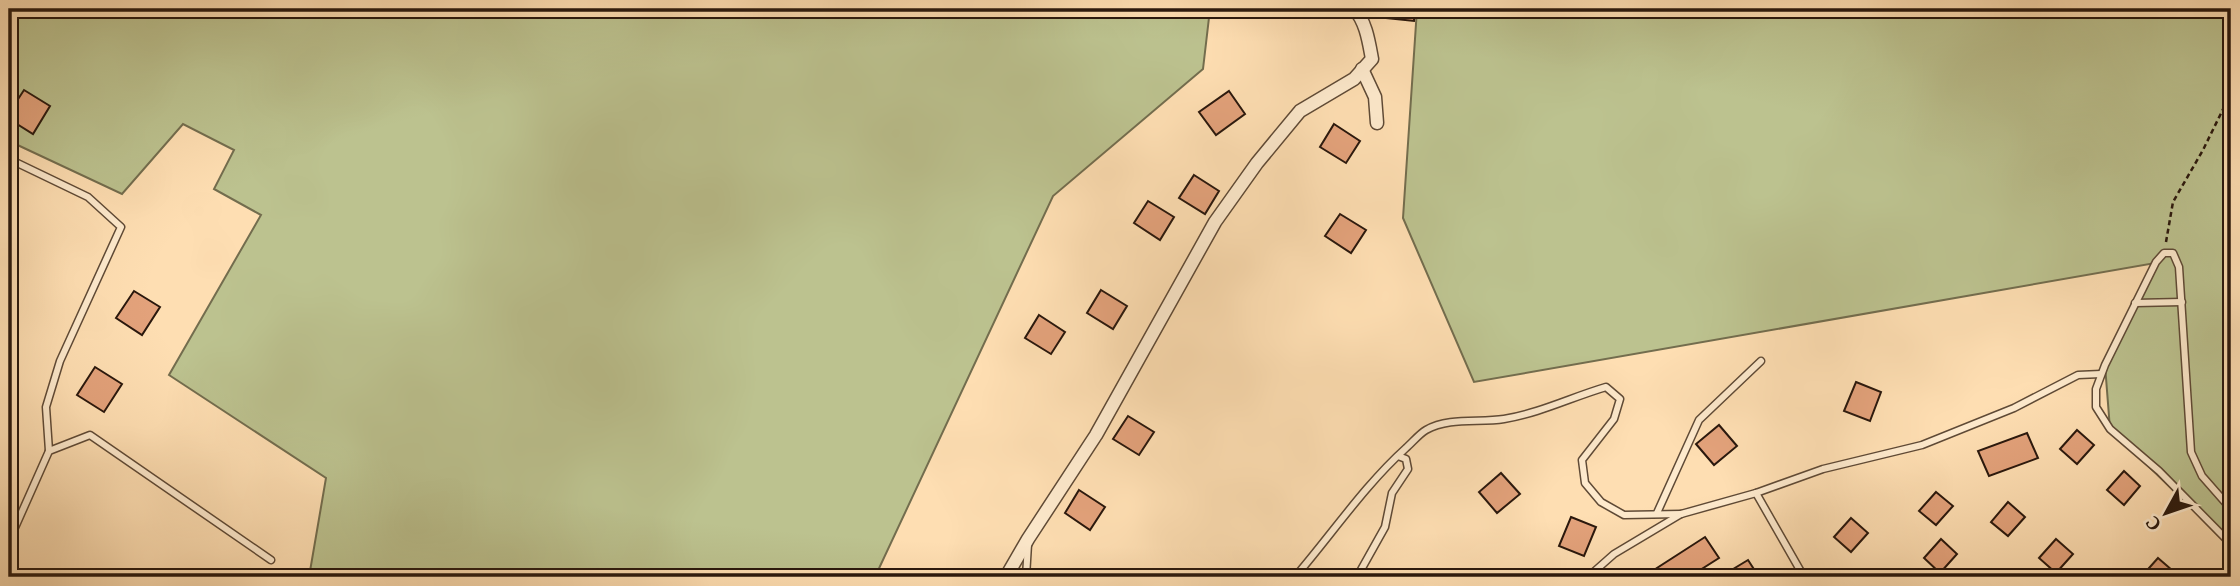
<svg xmlns="http://www.w3.org/2000/svg" width="2240" height="586" font-family="Vollkorn,serif">
	<rect width="100%" height="100%" fill="#fedeb2"/>
	<filter id="stains"><feTurbulence type="fractalNoise" baseFrequency=".00286" numOctaves="4"/><feColorMatrix values="0 0 0 0 .2 0 0 0 0 .09 0 0 0 0 .02 0 0 0 .5 -.17"/></filter>
	<radialGradient id="worn" r=".72"><stop offset=".6" stop-color="#630" stop-opacity="0"/><stop offset="1" stop-color="#630" stop-opacity=".3"/></radialGradient>
	<g fill="#bcc28f" stroke="#736d4e" stroke-width="2">
		<polygon points="9,9 1210,9 1203,69 1053,196 875,577 309,577 326,478 169,375 261,215 214,189 234,150 183,124 122,194 9,141"/>
		<polygon points="1417,9 2231,9 2231,546 2110,429 2105,365 2155,263 1474,382 1403,218"/>
	</g>
	<g fill="#e3a27b" stroke="#2a180d" stroke-width="2">
		<polygon points="1377,9 1415,9 1414,21 1377,17"/>
		<polygon points="24,90 50,106 33,134 9,119 9,113"/>
		<polygon points="1229,91 1245,114 1216,135 1199,112"/>
		<polygon points="1334,124 1360,141 1346,163 1320,147"/>
		<polygon points="1194,175 1219,191 1205,214 1179,198"/>
		<polygon points="1148,201 1174,217 1160,240 1134,223"/>
		<polygon points="1340,214 1366,230 1351,253 1325,236"/>
		<polygon points="1101,290 1127,306 1113,329 1087,313"/>
		<polygon points="134,291 160,307 142,335 116,318"/>
		<polygon points="1039,315 1065,332 1051,354 1025,338"/>
		<polygon points="95,367 122,384 104,412 77,395"/>
		<polygon points="1856,382 1881,392 1870,421 1844,411"/>
		<polygon points="1128,416 1154,432 1139,455 1113,439"/>
		<polygon points="1719,425 1737,446 1714,465 1696,444"/>
		<polygon points="2077,430 2094,445 2077,464 2060,449"/>
		<polygon points="2027,433 2038,458 1989,476 1978,451"/>
		<polygon points="2124,471 2140,486 2124,505 2107,490"/>
		<polygon points="1501,473 1520,494 1497,513 1479,492"/>
		<polygon points="1079,490 1105,507 1090,530 1065,513"/>
		<polygon points="1936,492 1953,506 1936,525 1919,511"/>
		<polygon points="2008,502 2025,517 2008,536 1991,522"/>
		<polygon points="1571,517 1596,527 1584,556 1559,546"/>
		<polygon points="1851,518 1868,533 1851,552 1834,537"/>
		<polygon points="1705,537 1719,558 1689,577 1643,577"/>
		<polygon points="1941,539 1957,554 1940,573 1924,558"/>
		<polygon points="2056,539 2073,554 2056,573 2039,558"/>
		<polygon points="2158,558 2180,577 2141,577"/>
		<polygon points="1748,560 1759,577 1720,577"/>
	</g>
	<g fill="none" stroke-linecap="round" stroke-linejoin="round">
		<defs>
			<g id="lane">
				<polyline points="9,159 88,197 121,227 60,361 46,407 49,451"/>
				<polyline points="2135,303 2182,302"/>
				<polyline points="1756,493 1804,577"/>
				<polyline points="2231,509 2202,476 2191,452 2179,267 2173,253 2164,253 2156,262 2105,365 2096,389 2096,407 2110,429 2159,471 2231,544"/>
				<polyline points="1657,513 1699,420 1761,361"/>
				<polyline points="9,541 49,451 90,435 271,560"/>
				<polyline points="1026,577 1028,544"/>
				<path d="M1295,577c37,-43 69,-91 111,-129 6,-5 13,-14 20,-18 23,-13 53,-7 78,-11 36,-6 68,-22 102,-32l14,12 -6,20 -32,41 3,23 16,19 23,13 57,-1"/>
				<polyline points="1357,577 1385,527 1392,493 1408,469 1406,459 1398,456"/>
				<polyline points="1588,577 1614,554 1681,514 1756,493 1823,469 1922,445 2014,408 2078,375 2101,374"/>
			</g>
			<g id="street">
				<polyline points="1362,69 1375,97 1377,123"/>
				<path d="M1006,577l22,-38 68,-104 119,-213 42,-59 43,-52 54,-32 18,-20c-3,-16 -6,-38 -18,-50"/>
			</g>
		</defs>
		<use href="#lane" stroke="#5f4a36" stroke-width="9"/>
		<use href="#street" stroke="#5f4a36" stroke-width="15"/>
		<polyline stroke="#2a180d" stroke-width="2.5" stroke-dasharray="5 3.5" stroke-linecap="butt" points="2166,242 2173,202 2203,150 2231,93"/>
		<use href="#lane" stroke="#feeacd" stroke-width="6"/>
		<use href="#street" stroke="#feeacd" stroke-width="12"/>
	</g>
	<rect width="2240" height="586" fill="none" stroke="#fedeb2" stroke-width="35"/>
	<rect x="10" y="10" width="2219" height="565" fill="none" stroke="#2a180d" stroke-width="3.5"/>
	<rect x="18" y="18" width="2205" height="551" fill="none" stroke="#2a180d" stroke-width="2"/>
	<g transform="translate(2166 513) rotate(230)" stroke="#feeacd" stroke-width="5" paint-order="stroke">
	<path d="M0-5L12 26L0 18L-12 26Z" fill="#2a180d"/>
	<text y="-10" font-size="19" font-weight="bold" text-anchor="middle" fill="#2a180d">С</text>
	</g>
	<rect width="100%" height="100%" filter="url(#stains)"/>
	<rect width="100%" height="100%" fill="url(#worn)"/>
</svg>
